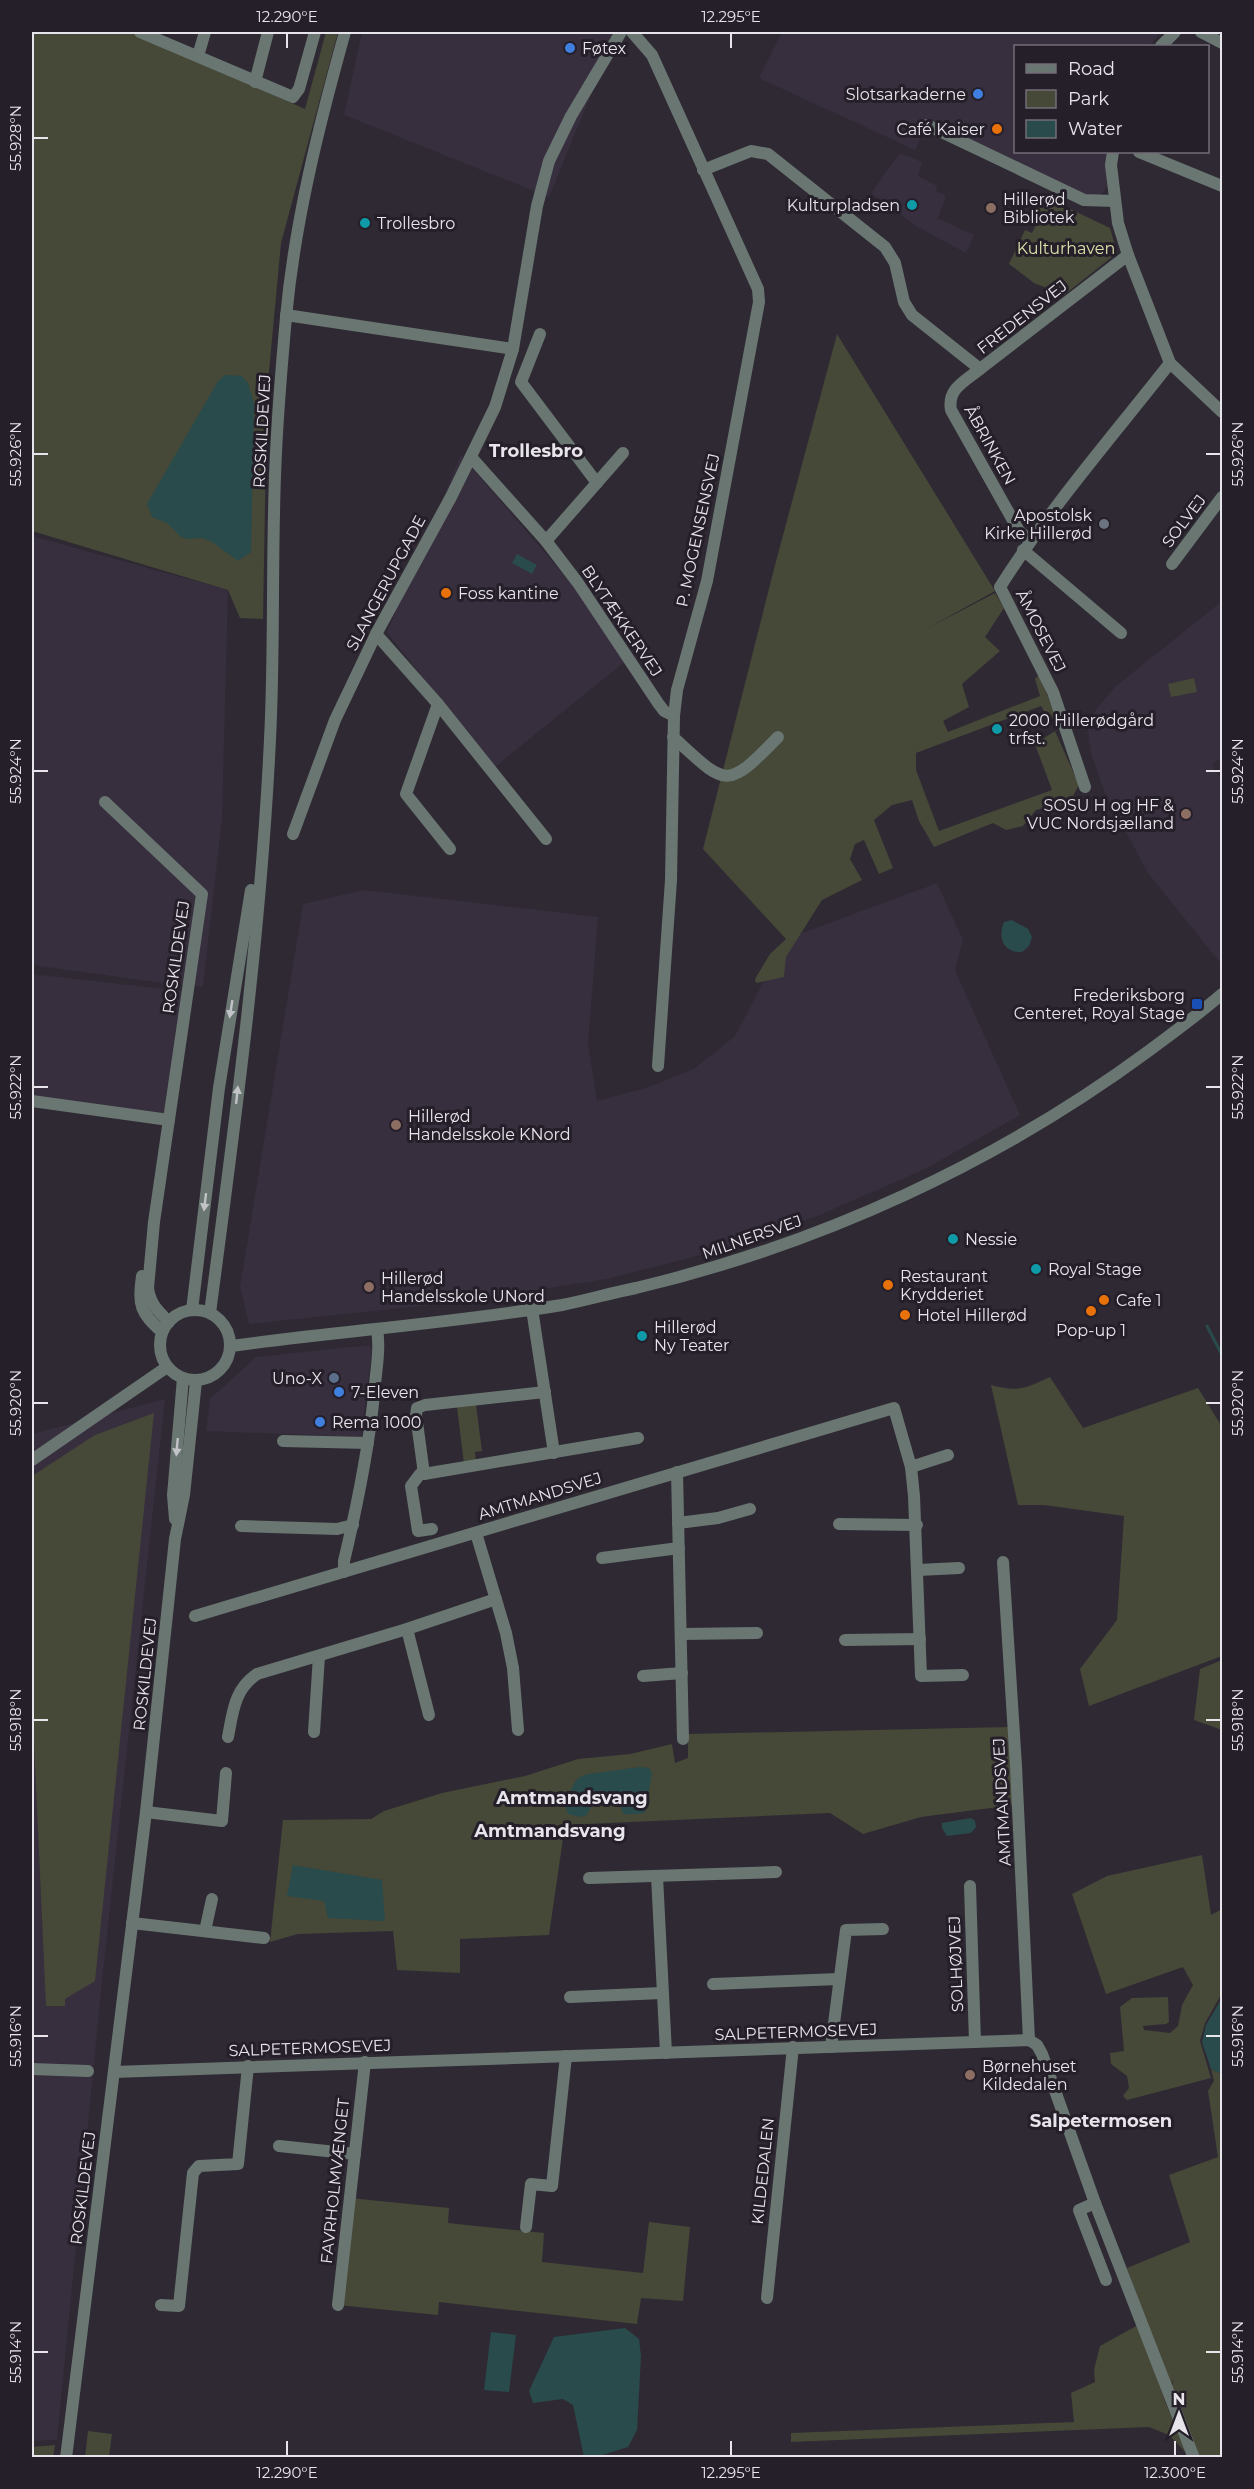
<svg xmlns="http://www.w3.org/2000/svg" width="1254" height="2489" font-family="Montserrat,sans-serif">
	<rect width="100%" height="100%" fill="#2f2933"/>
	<g fill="#372e3e">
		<polygon points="362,32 617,32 549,197 344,115"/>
		<polygon points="782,32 1160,32 1150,46 1016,46 1016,152 1107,152 1107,187 1101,195 1084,194 929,121 915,150 759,78"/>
		<polygon points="900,153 922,162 918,176 937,186 936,191 946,196 938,218 974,235 966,253 916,226 871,193"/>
		<polygon points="461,455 633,655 494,768 387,632"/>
		<polygon points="32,536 228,590 222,819 203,987 176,985 32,965"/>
		<polygon points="1222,601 1222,757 1212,765 1222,780 1222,965 1148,873 1105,793 1091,754 1088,732 1090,719 1097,708 1116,686"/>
		<polygon points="937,883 963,940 955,970 1020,1115 925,1169 820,1215 713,1252 607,1279 450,1303 249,1324 240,1287 303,904 364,890 598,917 588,1044 597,1101 649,1087 694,1069 735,1036 786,939"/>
		<polygon points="32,974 182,991 166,1116 32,1097"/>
		<polygon points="369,1345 372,1350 361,1437 206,1431 210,1399 256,1357"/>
		<polygon points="165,1399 102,1981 57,2440 32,2441 32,1434"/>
	</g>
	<g fill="#464838">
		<polygon points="32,32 130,32 305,109 326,32 338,32 281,243 267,393 263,619 240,618 228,590 32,531"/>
		<polygon points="1041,195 1110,228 1117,253 1064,295 1034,283 1009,264 1025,230 1032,233 1036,225 1031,222"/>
		<polygon points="837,334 995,591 928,628 995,593 1004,608 985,637 1000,651 962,684 969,707 943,721 948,732 1040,696 1035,679 1039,675 1056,717 1049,720 1041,706 916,753 916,770 939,831 1052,790 1035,744 1055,731 1079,785 1068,805 1060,804 1036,810 1023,826 1006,830 993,823 934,847 919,821 912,800 892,805 874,820 893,868 879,874 864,840 855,844 850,859 862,880 822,900 786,957 784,977 756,983 755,979 770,954 786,939 703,849 775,565"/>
		<polygon points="1194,678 1197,692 1171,697 1168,684"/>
		<path d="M1050,1377l33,51 115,-40 24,39v229l-133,50 -9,-37 37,-49 7,-104 -80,-11h-26l-27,-120c28,7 33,4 59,-8z"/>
		<polygon points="476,1405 482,1451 475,1452 476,1462 464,1464 457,1407"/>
		<polygon points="154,1413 95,1981 65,1999 65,2006 46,2006 32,1699 32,1476 95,1435"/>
		<polygon points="1222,1660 1222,1730 1194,1720 1200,1669"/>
		<polygon points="1009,1727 1014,1805 921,1817 863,1834 830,1813 565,1825 549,1935 460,1939 460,1973 397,1970 393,1931 298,1934 270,1942 283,1820 371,1819 384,1811 442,1793 525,1776 578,1759 630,1754 672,1744 675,1763 688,1758 688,1734"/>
		<polygon points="1202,1855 1211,1915 1222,1909 1222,1993 1205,2023 1200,2041 1211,2078 1127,2100 1123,2096 1129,2088 1127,2076 1111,2064 1110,2053 1124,2051 1120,2007 1132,1998 1168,1997 1169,2022 1166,2024 1143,2026 1144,2030 1170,2033 1178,2026 1182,2005 1193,1985 1183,1967 1106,1994 1072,1894 1107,1876"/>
		<polygon points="1211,2069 1222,2074 1222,2457 1199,2457 1171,2389 1174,2378 1170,2387 1127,2268 1190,2242 1169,2175 1218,2157 1208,2091 1214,2081"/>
		<polygon points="350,2198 449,2208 448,2223 544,2233 542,2262 643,2273 649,2222 690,2227 683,2301 641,2298 637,2324 439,2302 438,2315 338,2305"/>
		<polygon points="1138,2325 1166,2404 1188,2455 1169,2435 1149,2427 791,2442 791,2433 1074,2422 1071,2393 1095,2382 1094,2370 1100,2346"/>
		<polygon points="88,2431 112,2434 109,2457 85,2457"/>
		<polygon points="55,2445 53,2457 32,2457 32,2447"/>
	</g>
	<g fill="#294b4b">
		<polygon points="225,375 242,376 248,383 254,404 251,552 238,561 212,542 202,538 188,539 181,537 167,523 152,517 147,504 218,381"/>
		<polygon points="517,554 537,565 532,574 512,563"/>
		<path d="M1012,920l16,9 4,8 -3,9 -7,6c-18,1 -25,-14 -18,-30z"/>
		<polygon points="640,1767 649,1768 652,1773 645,1812 640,1814 623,1814 618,1796 594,1799 587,1815 580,1817 568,1814 566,1808 572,1787 578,1778 588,1774"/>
		<polygon points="971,1818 975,1821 976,1827 971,1833 947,1836 942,1828 942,1823"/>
		<polygon points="293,1865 382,1880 385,1921 328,1918 324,1901 287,1896"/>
		<polygon points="1222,1998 1222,2074 1211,2069 1202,2042 1206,2025"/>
		<polygon points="625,2328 639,2339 641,2356 637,2430 628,2447 596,2457 584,2457 573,2405 563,2399 533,2403 529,2391 554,2337"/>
		<polygon points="491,2332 516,2335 509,2392 484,2390"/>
	</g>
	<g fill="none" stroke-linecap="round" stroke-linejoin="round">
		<polyline stroke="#294b4b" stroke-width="3" points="1207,1326 1222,1355"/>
		<g stroke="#697671" stroke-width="12">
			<polyline points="140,32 293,97 299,89 315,32"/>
			<polyline points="632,32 652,55 758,289 759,302 707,581 677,690 674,716 671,880 658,1066"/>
			<polyline points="1201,32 1222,43"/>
			<polyline points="1161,46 1175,32"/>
			<polyline points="198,56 205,32"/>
			<polyline points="255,82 268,32"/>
			<polyline points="927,125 1084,200 1114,201"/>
			<polyline points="1113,152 1111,165 1118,223 1128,255 1170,363 1222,412"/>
			<polyline points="1139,152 1222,186"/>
			<polyline points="703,170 751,151 768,154 885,247 895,263 904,302 912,315 980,369 1128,255"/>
			<polyline points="286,315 513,349"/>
			<polyline points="540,334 521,382 597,483"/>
			<path d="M980,369c-15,12 -33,20 -29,41l68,121 11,10"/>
			<polyline points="471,457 546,541 578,583 658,703 664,711 674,716"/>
			<polyline points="546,541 623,453"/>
			<polyline points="1023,550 1121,633"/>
			<polyline points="1172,564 1222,497"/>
			<polyline points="376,634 438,704 546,839"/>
			<polyline points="438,704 406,794 450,849"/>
			<path d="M673,737c53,48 52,55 105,0"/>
			<path d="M1085,787l-32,-95 -53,-105c50,-79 112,-150 170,-224"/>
			<path d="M105,802l97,92 -48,328 -6,66c2,16 10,23 21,34"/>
			<polyline points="293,834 335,720 376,634 451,497 495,407 513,349 537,206 549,161 571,116 621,32"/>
			<polyline points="32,1101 169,1120"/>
			<path d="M142,1276c-4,30 -2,36 20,56"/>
			<polyline points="532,1309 554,1453"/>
			<circle cx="195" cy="1345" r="35"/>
			<polyline points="192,1310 219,1088 251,890"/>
			<path d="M210,1313c25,-190 51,-382 60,-574 5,-95 1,-191 6,-286 2,-45 6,-91 10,-136 9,-97 33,-192 59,-285"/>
			<path d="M231,1346c110,-15 221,-23 331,-41 25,-5 49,-12 74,-17 185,-44 361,-125 514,-238 24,-18 49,-36 72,-56"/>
			<polyline points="545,1392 425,1405 417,1408 416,1415 424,1474 638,1438"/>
			<polyline points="283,1441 368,1443"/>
			<polyline points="32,1460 167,1367"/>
			<polyline points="911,1467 948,1455"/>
			<polyline points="677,1472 683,1739"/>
			<polyline points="424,1474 420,1474 411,1486 418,1531 432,1529"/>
			<polyline points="175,1519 173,1495 183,1378"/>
			<polyline points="678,1523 718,1518 750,1509"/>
			<polyline points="839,1524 917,1525"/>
			<polyline points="241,1526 337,1529 353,1525"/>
			<polyline points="476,1533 506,1633 513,1668 518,1730"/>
			<polyline points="602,1558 679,1548"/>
			<polyline points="1003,1562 1016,1766 1029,2040"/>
			<polyline points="918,1570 959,1568"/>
			<path d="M344,1572v-11c14,-59 26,-117 31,-177 2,-19 5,-37 2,-55"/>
			<polyline points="195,1616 894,1408 911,1467 914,1496 921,1676 963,1675"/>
			<polyline points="407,1629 429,1715"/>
			<polyline points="681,1634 757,1633"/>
			<polyline points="845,1640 920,1639"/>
			<polyline points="643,1676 682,1673"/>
			<polyline points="314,1732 319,1656"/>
			<path d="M228,1737c5,-26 6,-47 29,-63l150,-45 89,-30"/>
			<polyline points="146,1812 222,1821 226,1773"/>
			<polyline points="657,1876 666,2053"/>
			<polyline points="589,1878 776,1872"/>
			<polyline points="970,1886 975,2042"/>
			<polyline points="132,1923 264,1938"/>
			<polyline points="205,1931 212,1899"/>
			<polyline points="713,1984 839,1979"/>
			<polyline points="570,1997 662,1993"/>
			<polyline points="831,2047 846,1930 883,1929"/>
			<polyline points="32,2069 88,2071"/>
			<polyline points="114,2072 1029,2040 1037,2045 1042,2054 1095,2203 1194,2458"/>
			<polyline points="279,2146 355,2154"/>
			<polyline points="1095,2203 1079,2210 1106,2280"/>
			<polyline points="526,2227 531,2184 552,2186 566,2056"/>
			<polyline points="767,2298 793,2047"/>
			<polyline points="161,2305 179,2306 193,2173 199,2166 238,2164 248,2066"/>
			<polyline points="338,2305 365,2062"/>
			<polyline points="66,2458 146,1812 175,1539 184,1495 196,1381"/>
		</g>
	</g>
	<defs><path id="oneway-solid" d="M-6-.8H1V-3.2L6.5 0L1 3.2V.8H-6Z" transform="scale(1.5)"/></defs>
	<g fill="#c2c3c6">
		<use href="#oneway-solid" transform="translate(231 1009) rotate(99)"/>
		<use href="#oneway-solid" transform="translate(237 1095) rotate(-84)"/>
		<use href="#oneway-solid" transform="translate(205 1202) rotate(97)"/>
		<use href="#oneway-solid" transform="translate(177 1447) rotate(95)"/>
	</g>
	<path fill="none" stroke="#e8e4eb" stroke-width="2" d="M287,33v15M731,33v15M33,138h15M33,454h15M1206,454h15M33,771h15M1206,771h15M33,1087h15M1206,1087h15M33,1403h15M1206,1403h15M33,1720h15M1206,1720h15M33,2036h15M1206,2036h15M33,2352h15M1206,2352h15M287,2441v15M731,2441v15M1175,2441v15"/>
	<g fill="#3f7fe0" stroke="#251f29" stroke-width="2">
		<circle cx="570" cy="48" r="6"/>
		<circle cx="978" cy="94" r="6"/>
		<circle cx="339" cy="1392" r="6"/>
		<circle cx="320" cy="1422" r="6"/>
	</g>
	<g fill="#e8710a" stroke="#251f29" stroke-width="2">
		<circle cx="997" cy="129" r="6"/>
		<circle cx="446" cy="593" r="6"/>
		<circle cx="888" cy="1285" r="6"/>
		<circle cx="1104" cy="1300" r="6"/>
		<circle cx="1091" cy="1311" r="6"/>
		<circle cx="905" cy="1315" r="6"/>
	</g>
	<g fill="#0f9aa8" stroke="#251f29" stroke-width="2">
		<circle cx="912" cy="205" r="6"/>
		<circle cx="365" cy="223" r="6"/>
		<circle cx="997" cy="729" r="6"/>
		<circle cx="953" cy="1239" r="6"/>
		<circle cx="1036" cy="1269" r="6"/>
		<circle cx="642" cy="1336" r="6"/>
	</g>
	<g fill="#8d6e63" stroke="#251f29" stroke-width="2">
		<circle cx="991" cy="208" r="6"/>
		<circle cx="1186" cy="814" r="6"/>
		<circle cx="396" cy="1125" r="6"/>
		<circle cx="369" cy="1287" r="6"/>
		<circle cx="970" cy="2075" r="6"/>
	</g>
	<circle fill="#6b7280" stroke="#251f29" stroke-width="2" cx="1104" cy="524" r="6"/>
	<rect fill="#1a4fb4" stroke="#251f29" stroke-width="2" x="1191" y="998" width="12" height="12" rx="3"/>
	<circle fill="#5c6f8a" stroke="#251f29" stroke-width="2" cx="334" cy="1378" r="6"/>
	<g text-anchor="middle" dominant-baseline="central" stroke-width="6" stroke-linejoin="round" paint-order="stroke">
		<g font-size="16" fill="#e8e4eb" stroke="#251f29" text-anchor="start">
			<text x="582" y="48">Føtex</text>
			<text x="966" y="94" text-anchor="end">Slotsarkaderne</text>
			<text x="985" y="129" text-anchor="end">Café Kaiser</text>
			<text x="1003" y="199">Hillerød<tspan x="1003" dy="18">Bibliotek</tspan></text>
			<text x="900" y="205" text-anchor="end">Kulturpladsen</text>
			<text x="377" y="223">Trollesbro</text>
			<text x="1092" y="515" text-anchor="end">Apostolsk<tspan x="1092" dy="18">Kirke Hillerød</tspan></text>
			<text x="458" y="593">Foss kantine</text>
			<text x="1009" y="720">2000 Hillerødgård<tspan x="1009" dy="18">trfst.</tspan></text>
			<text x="1174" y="805" text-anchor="end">SOSU H og HF &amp;<tspan x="1174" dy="18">VUC Nordsjælland</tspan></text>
			<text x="1185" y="995" text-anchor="end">Frederiksborg<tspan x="1185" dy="18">Centeret, Royal Stage</tspan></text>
			<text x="408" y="1116">Hillerød<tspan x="408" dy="18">Handelsskole KNord</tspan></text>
			<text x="965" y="1239">Nessie</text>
			<text x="1048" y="1269">Royal Stage</text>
			<text x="900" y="1276">Restaurant<tspan x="900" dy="18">Krydderiet</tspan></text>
			<text x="381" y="1278">Hillerød<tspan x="381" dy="18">Handelsskole UNord</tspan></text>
			<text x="1116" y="1300">Cafe 1</text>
			<text x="917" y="1315">Hotel Hillerød</text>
			<text x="654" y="1327">Hillerød<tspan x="654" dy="18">Ny Teater</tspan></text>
			<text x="1091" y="1330" text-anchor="middle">Pop-up 1</text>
			<text x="322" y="1378" text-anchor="end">Uno-X</text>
			<text x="351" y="1392">7-Eleven</text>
			<text x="332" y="1422">Rema 1000</text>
			<text x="982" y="2066">Børnehuset<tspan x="982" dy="18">Kildedalen</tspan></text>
		</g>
		<g font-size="16" fill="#dce1ab" stroke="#251f29">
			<text x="1066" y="248">Kulturhaven</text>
		</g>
		<g font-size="16" fill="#e8e4eb" stroke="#251f29">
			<text transform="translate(1022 317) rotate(-38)">FREDENSVEJ</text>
			<text transform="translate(262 431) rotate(-87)">ROSKILDEVEJ</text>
			<text transform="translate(990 445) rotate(61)">ÅBRINKEN</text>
			<text transform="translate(1184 521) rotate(-53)">SOLVEJ</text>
			<text transform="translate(698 530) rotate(-78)">P. MOGENSENSVEJ</text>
			<text transform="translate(386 583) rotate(-62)">SLANGERUPGADE</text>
			<text transform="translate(622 621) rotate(56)">BLYTÆKKERVEJ</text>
			<text transform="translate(1041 631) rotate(63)">ÅMOSEVEJ</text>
			<text transform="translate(176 957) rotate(-82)">ROSKILDEVEJ</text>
			<text transform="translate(752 1237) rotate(-19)">MILNERSVEJ</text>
			<text transform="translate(540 1496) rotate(-17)">AMTMANDSVEJ</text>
			<text transform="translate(145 1674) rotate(-84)">ROSKILDEVEJ</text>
			<text transform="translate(1002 1802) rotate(-93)">AMTMANDSVEJ</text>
			<text transform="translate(956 1964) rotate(-92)">SOLHØJVEJ</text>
			<text transform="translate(796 2032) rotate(-2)">SALPETERMOSEVEJ</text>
			<text transform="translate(310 2048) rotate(-2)">SALPETERMOSEVEJ</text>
			<text transform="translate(763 2171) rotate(-84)">KILDEDALEN</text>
			<text transform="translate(335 2181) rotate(-84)">FAVRHOLMVÆNGET</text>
			<text transform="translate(83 2188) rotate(-83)">ROSKILDEVEJ</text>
		</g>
		<g font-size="18" font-weight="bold" fill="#e8e4eb" stroke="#251f29">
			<text x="536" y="451">Trollesbro</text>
			<text x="572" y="1798">Amtmandsvang</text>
			<text x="550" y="1831">Amtmandsvang</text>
			<text x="1101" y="2121">Salpetermosen</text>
		</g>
	</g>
	<rect width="1254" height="2489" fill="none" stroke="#251f29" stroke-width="66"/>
	<rect x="1014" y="45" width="195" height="108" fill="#251f29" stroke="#736e77" stroke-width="1.5"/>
	<rect x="1026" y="64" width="30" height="9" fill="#697671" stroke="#736e77" stroke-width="1.5"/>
	<text x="1068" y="75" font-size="18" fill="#e8e4eb">Road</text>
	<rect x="1026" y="90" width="30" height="18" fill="#464838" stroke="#736e77" stroke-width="1.5"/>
	<text x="1068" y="105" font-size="18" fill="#e8e4eb">Park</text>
	<rect x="1026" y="120" width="30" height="18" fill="#294b4b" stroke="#736e77" stroke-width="1.5"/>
	<text x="1068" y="135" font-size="18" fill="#e8e4eb">Water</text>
	<g transform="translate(1179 2414)" stroke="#251f29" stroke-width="4.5" paint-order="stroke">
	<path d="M0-4.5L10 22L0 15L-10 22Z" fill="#e8e4eb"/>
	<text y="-9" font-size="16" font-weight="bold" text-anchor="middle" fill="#e8e4eb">N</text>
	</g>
	<rect x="33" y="33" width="1188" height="2423" fill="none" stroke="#e8e4eb" stroke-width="2"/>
	<g font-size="15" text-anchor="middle" fill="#e8e4eb">
		<text x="287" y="22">12.290°E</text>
		<text x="731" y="22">12.295°E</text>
		<text transform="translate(16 138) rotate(-90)" y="5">55.928°N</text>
		<text transform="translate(16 454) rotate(-90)" y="5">55.926°N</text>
		<text transform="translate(1238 454) rotate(-90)" y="5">55.926°N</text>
		<text transform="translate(16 771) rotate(-90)" y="5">55.924°N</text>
		<text transform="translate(1238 771) rotate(-90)" y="5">55.924°N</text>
		<text transform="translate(16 1087) rotate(-90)" y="5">55.922°N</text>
		<text transform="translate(1238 1087) rotate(-90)" y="5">55.922°N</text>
		<text transform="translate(16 1403) rotate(-90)" y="5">55.920°N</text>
		<text transform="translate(1238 1403) rotate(-90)" y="5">55.920°N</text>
		<text transform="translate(16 1720) rotate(-90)" y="5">55.918°N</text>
		<text transform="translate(1238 1720) rotate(-90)" y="5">55.918°N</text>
		<text transform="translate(16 2036) rotate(-90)" y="5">55.916°N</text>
		<text transform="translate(1238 2036) rotate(-90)" y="5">55.916°N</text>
		<text transform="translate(16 2352) rotate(-90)" y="5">55.914°N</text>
		<text transform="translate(1238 2352) rotate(-90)" y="5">55.914°N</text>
		<text x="287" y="2478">12.290°E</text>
		<text x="731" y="2478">12.295°E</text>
		<text x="1175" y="2478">12.300°E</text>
	</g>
</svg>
